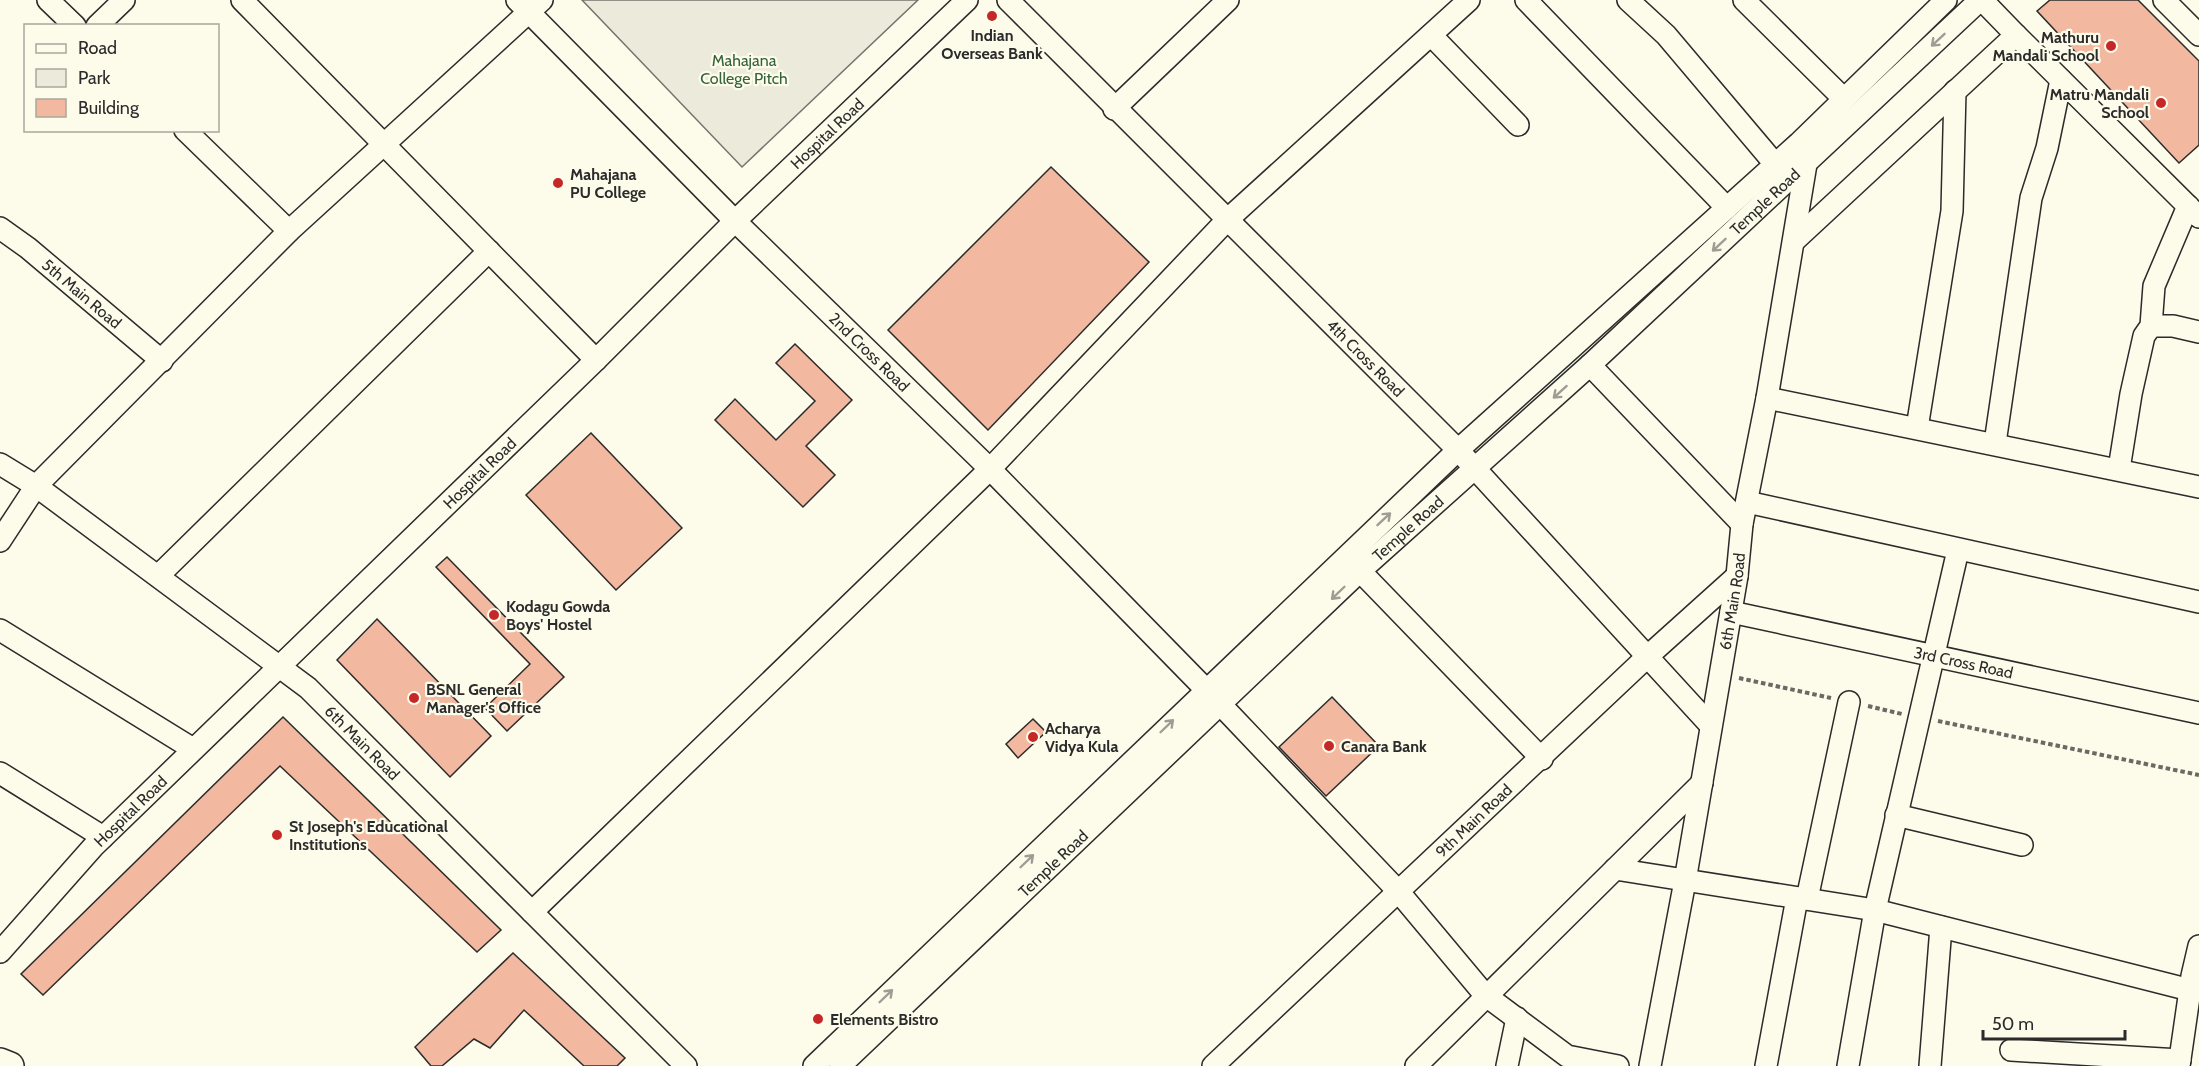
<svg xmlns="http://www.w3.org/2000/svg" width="2199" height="1066" font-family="Cabin,sans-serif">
	<rect width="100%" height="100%" fill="#fdfbea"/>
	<polygon fill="#ecebdb" stroke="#74746e" stroke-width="1.5" points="582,0 918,0 742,167"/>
	<g fill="#f2b8a0" stroke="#2b2b2b" stroke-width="1.5">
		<polygon points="2050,0 2138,0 2199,61 2199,145 2179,163 2037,11"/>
		<polygon points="1051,167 1149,262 988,430 888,330"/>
		<polygon points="795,344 852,400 806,446 835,475 803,507 715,420 735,399 776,440 815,401 776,363"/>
		<polygon points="591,433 682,528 616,590 526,495"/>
		<polygon points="447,557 564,677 507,731 485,708 530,664 436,567"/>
		<polygon points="377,619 491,736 450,777 337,660"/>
		<polygon points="1332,697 1379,746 1326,796 1279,747"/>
		<polygon points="283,717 501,930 477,952 280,766 43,995 21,974"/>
		<polygon points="1033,719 1046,732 1018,758 1006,744"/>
		<polygon points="513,953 625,1058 617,1066 584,1066 524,1010 490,1048 474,1039 442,1066 431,1066 415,1047"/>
	</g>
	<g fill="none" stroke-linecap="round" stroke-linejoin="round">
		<defs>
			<g id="minor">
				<polyline points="48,0 75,26"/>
				<polyline points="242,0 596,360"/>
				<path id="s1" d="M517,0l218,221 255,248 231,236 177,186 87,104 82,61 51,10"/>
				<path id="s2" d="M1008,0l450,450 253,276"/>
				<polyline points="1526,0 1727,208"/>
				<polyline points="1628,0 1666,35 1775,164"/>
				<polyline points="1744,0 1844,99"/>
				<polyline points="1982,0 2016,35"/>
				<polyline points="2164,0 2199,35"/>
				<polyline points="97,26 124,0"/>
				<polyline points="1431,35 1518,125"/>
				<polyline points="1114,109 1228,0"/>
				<polyline points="185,130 289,231"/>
				<path id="s3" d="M0,228l28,20 134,113"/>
				<polyline points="1794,241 2016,35 2199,217"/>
				<polyline points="2151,326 2173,326 2199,332"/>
				<polyline points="1590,365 1742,524"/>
				<polyline points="1767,398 2199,487"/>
				<polyline points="1917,428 1952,211 1955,91"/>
				<polyline points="1995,443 2031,198 2047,148 2061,80"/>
				<path id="s4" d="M0,464l36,22 272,202 378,378"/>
				<polyline points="2119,469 2131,394 2144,336 2151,326 2154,286 2188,206"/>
				<polyline points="1747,502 2199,602"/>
				<polyline points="0,541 36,486 289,231 542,0"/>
				<polyline points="1360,571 1542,759"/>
				<polyline points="158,576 489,251"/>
				<path id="s5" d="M1731,612l468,101"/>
				<polyline points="0,630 193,749"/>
				<polyline points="0,773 103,837"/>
				<polyline points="1896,815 2022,845"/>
				<polyline points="1615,869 1875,910 2190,990"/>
				<polyline points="1807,899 1849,702"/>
				<polyline points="532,912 990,469 1227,220 1469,0"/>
				<path id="s6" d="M0,952l93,-105 503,-487 139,-139 232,-221"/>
				<polyline points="2011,1050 2180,1060"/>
				<polyline points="814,1066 1458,450 1799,143 1946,0"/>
				<path id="s7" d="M840,1066l520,-495 230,-206 390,-365"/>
				<path id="s8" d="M1213,1066l435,-410 89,-80"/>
				<polyline points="1416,1066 1702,783"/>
				<polyline points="1507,1066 1517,1018"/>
				<path id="s9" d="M1650,1066l35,-185 52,-305 5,-52 25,-126 40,-240"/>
				<polyline points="1766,1066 1797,898"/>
				<polyline points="1848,1066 1875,910 1958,550"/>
				<polyline points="1930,1066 1941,927"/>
				<polyline points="2179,1066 2192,976 2199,946"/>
			</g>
			<polyline id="major" points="0,1062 10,1066"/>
		</defs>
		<use href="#minor" stroke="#2b2b2b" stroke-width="24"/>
		<use href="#major" stroke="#2b2b2b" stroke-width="30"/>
		<g stroke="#6a6964" stroke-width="4" stroke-dasharray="4.5 3" stroke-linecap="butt">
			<polyline points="1739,678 1831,698"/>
			<polyline points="1868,706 1902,714"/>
			<polyline points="1938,721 2199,775"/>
		</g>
		<use href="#minor" stroke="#fdfbea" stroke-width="21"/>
		<use href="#major" stroke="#fdfbea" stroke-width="27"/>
	</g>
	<defs><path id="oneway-shaft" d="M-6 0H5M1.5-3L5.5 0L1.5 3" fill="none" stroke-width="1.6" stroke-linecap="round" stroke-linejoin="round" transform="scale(1.5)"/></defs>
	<g stroke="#9e9d94">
		<use href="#oneway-shaft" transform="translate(1938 40) rotate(137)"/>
		<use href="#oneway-shaft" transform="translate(1719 245) rotate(137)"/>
		<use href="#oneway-shaft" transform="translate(1560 392) rotate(138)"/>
		<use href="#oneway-shaft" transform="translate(1384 519) rotate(-43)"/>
		<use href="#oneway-shaft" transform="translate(1338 593) rotate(136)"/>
		<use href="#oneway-shaft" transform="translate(1167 726) rotate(-44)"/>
		<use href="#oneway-shaft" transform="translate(1027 861) rotate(-44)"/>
		<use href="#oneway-shaft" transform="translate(886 996) rotate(-44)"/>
	</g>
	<g fill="#c62828" stroke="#fdfbea" stroke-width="2">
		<circle cx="992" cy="16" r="6"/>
		<circle cx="2111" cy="46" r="6"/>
		<circle cx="2161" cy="103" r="6"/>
		<circle cx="558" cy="183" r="6"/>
		<circle cx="494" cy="615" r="6"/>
		<circle cx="414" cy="698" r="6"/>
		<circle cx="1033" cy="737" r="6"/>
		<circle cx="1329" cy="746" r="6"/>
		<circle cx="277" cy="835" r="6"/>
		<circle cx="818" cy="1019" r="6"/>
	</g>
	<g text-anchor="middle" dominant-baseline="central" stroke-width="4.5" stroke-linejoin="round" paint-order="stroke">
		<g font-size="16" font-weight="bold" fill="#2b2b2b" stroke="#fdfbea" text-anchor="start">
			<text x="992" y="35" text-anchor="middle">Indian<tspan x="992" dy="18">Overseas Bank</tspan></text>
			<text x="2099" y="37" text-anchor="end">Mathuru<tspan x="2099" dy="18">Mandali School</tspan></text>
			<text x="2149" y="94" text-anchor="end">Matru Mandali<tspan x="2149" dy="18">School</tspan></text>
			<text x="570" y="174">Mahajana<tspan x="570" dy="18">PU College</tspan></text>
			<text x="506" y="606">Kodagu Gowda<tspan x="506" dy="18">Boys' Hostel</tspan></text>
			<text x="426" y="689">BSNL General<tspan x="426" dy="18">Manager's Office</tspan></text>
			<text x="1045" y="728">Acharya<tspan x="1045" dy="18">Vidya Kula</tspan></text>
			<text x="1341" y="746">Canara Bank</text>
			<text x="289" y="826">St Joseph's Educational<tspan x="289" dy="18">Institutions</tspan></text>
			<text x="830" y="1019">Elements Bistro</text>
		</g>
		<g font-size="16" fill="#34623c" stroke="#fdfbea">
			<text x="744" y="60">Mahajana<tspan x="744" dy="18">College Pitch</tspan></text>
		</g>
		<g font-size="16" fill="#2b2b2b" stroke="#fdfbea">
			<text stroke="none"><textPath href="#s6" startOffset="1164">Hospital Road</textPath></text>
			<text stroke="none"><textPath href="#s7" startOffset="1266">Temple Road</textPath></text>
			<text stroke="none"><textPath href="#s3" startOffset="105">5th Main Road</textPath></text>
			<text stroke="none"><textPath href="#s1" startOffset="498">2nd Cross Road</textPath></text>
			<text stroke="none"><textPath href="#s2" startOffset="506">4th Cross Road</textPath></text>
			<text stroke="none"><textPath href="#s6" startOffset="678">Hospital Road</textPath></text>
			<text stroke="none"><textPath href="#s7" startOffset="782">Temple Road</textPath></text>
			<text stroke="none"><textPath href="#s9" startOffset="472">6th Main Road</textPath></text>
			<text stroke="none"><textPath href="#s5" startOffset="238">3rd Cross Road</textPath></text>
			<text stroke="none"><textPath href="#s4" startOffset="458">6th Main Road</textPath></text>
			<text stroke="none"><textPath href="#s6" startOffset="192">Hospital Road</textPath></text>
			<text stroke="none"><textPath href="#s8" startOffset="358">9th Main Road</textPath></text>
			<text stroke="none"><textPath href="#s7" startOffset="294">Temple Road</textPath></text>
		</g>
	</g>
	<rect x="24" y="24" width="195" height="108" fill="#fdfbea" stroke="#a9a89e" stroke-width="1.5"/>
	<rect x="36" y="44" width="30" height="9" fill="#fdfbea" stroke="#a9a89e" stroke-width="1.5"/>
	<text x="78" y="54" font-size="18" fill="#2b2b2b">Road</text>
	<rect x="36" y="69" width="30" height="18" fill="#ecebdb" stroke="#a9a89e" stroke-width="1.5"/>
	<text x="78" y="84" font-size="18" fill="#2b2b2b">Park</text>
	<rect x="36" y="99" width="30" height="18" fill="#f2b8a0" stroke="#a9a89e" stroke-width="1.5"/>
	<text x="78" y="114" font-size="18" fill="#2b2b2b">Building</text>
	<path d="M1983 1030v9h142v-9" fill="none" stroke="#2b2b2b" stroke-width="3"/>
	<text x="1992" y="1030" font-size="18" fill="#2b2b2b" stroke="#fdfbea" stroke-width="4.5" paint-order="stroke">50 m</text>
</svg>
